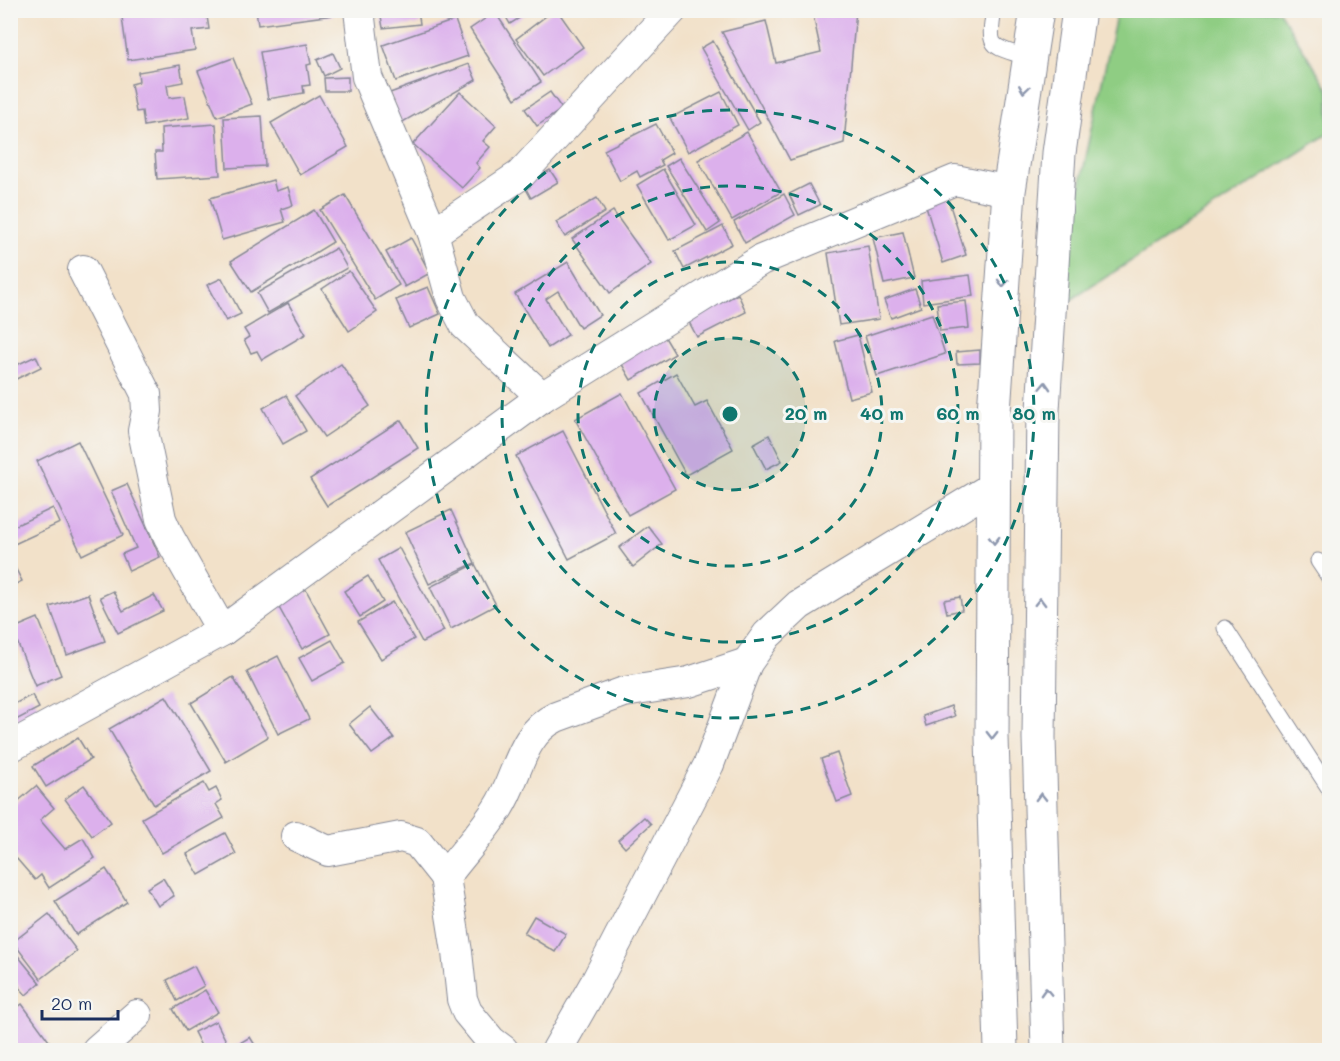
<svg xmlns="http://www.w3.org/2000/svg" width="1340" height="1061" font-family="Mali,sans-serif">
	<rect width="100%" height="100%" fill="#f6f6f2"/>
	<filter id="ink" filterUnits="userSpaceOnUse"><feTurbulence type="fractalNoise" baseFrequency=".0167" numOctaves="2"/><feDisplacementMap in="SourceGraphic" scale="12" xChannelSelector="R" yChannelSelector="G"/><feConvolveMatrix kernelMatrix="1 2 1 2 8 2 1 2 1" color-interpolation-filters="sRGB"/></filter>
	<filter id="wash" filterUnits="userSpaceOnUse"><feTurbulence type="fractalNoise" baseFrequency=".008" numOctaves="4" result="noise"/><feDisplacementMap in="SourceGraphic" scale="24" xChannelSelector="R" yChannelSelector="G"/><feGaussianBlur stdDeviation="1.35" result="paint"/><feColorMatrix in="noise" values="0 0 0 0 0 0 0 0 0 0 0 0 0 0 0 0 0 1.4 0 .05"/><feComposite in="paint" operator="in"/></filter>
	<g filter="url(#wash)">
		<rect width="100%" height="100%" fill="#f2e1c9"/>
		<polygon fill="#8fcd83" stroke="#557e70" stroke-width="1.5" points="1117,11 1279,11 1329,90 1329,133 1063,305 1077,200"/>
		<g id="blocks">
			<g fill="#dcb0ec">
				<polygon points="121,10 206,10 209,29 192,31 195,50 128,60"/>
				<polygon points="256,10 333,10 333,15 258,25"/>
				<polygon points="380,10 418,10 420,24 383,28"/>
				<polygon points="502,10 532,10 510,24"/>
				<polygon points="554,10 557,10 583,47 543,76 516,39"/>
				<polygon points="812,10 856,10 844,143 790,160 722,32 766,21 776,63 821,52"/>
				<polygon points="893,10 924,10 923,17"/>
				<polygon points="495,12 541,82 515,99 470,29"/>
				<polygon points="455,20 468,56 396,81 383,45"/>
				<polygon points="713,41 760,122 748,130 701,48"/>
				<polygon points="307,44 311,64 307,65 310,85 303,86 304,93 268,99 260,52"/>
				<polygon points="333,53 340,68 324,76 317,60"/>
				<polygon points="233,58 252,104 217,117 198,71"/>
				<polygon points="469,64 476,80 401,123 390,93"/>
				<polygon points="180,65 183,82 167,85 169,98 185,96 189,118 144,126 142,111 136,112 131,84 139,82 138,72"/>
				<polygon points="348,77 348,91 325,91 324,78"/>
				<polygon points="460,92 496,126 483,141 490,147 476,163 480,168 462,188 413,144"/>
				<polygon points="550,92 562,109 537,126 525,109"/>
				<polygon points="721,92 738,125 688,152 670,118"/>
				<polygon points="319,95 348,147 300,175 271,123"/>
				<polygon points="262,116 265,166 227,168 224,118"/>
				<polygon points="216,124 220,175 157,179 155,152 162,152 161,128"/>
				<polygon points="656,124 672,153 660,160 663,165 640,177 637,171 620,181 604,150"/>
				<polygon points="747,132 781,192 732,220 698,160"/>
				<polygon points="679,158 720,223 707,232 666,166"/>
				<polygon points="663,169 696,225 669,240 637,185"/>
				<polygon points="550,170 558,182 531,198 524,185"/>
				<polygon points="273,180 276,191 288,187 293,205 281,209 285,222 222,240 210,198"/>
				<polygon points="809,184 820,205 799,215 789,194"/>
				<polygon points="946,193 966,255 943,263 924,200"/>
				<polygon points="784,194 795,215 745,243 734,222"/>
				<polygon points="345,195 399,285 375,300 320,210"/>
				<polygon points="597,198 605,212 565,237 556,222"/>
				<polygon points="314,210 333,242 251,292 231,261"/>
				<polygon points="613,211 651,264 610,293 572,239"/>
				<polygon points="723,226 732,244 684,269 675,251"/>
				<polygon points="903,232 914,278 884,284 873,238"/>
				<polygon points="411,238 430,273 405,287 386,252"/>
				<polygon points="868,246 879,319 839,325 828,253"/>
				<polygon points="336,248 347,268 268,313 257,293"/>
				<polygon points="568,262 600,315 580,328 558,291 546,299 568,335 548,348 515,294"/>
				<polygon points="349,271 377,312 349,331 322,289"/>
				<polygon points="970,275 973,296 923,303 921,281"/>
				<polygon points="222,278 241,314 226,321 207,285"/>
				<polygon points="428,287 440,314 409,328 396,300"/>
				<polygon points="915,289 921,307 891,318 884,300"/>
				<polygon points="738,294 746,312 697,337 688,320"/>
				<polygon points="966,301 969,328 940,331 937,304"/>
				<polygon points="288,303 306,334 262,360 257,351 251,353 244,340 249,337 244,329"/>
				<polygon points="932,314 945,354 877,376 865,336"/>
				<polygon points="663,334 675,354 631,380 620,361"/>
				<polygon points="858,335 872,392 849,398 835,341"/>
				<polygon points="980,350 980,363 957,364 956,352"/>
				<polygon points="36,356 41,367 10,382 10,368"/>
				<polygon points="341,364 370,406 324,437 295,396"/>
				<polygon points="676,373 695,407 707,401 733,449 686,475 641,393"/>
				<polygon points="622,393 675,489 628,515 575,419"/>
				<polygon points="286,395 306,431 283,444 263,408"/>
				<polygon points="401,420 418,448 327,506 310,479"/>
				<polygon points="563,431 616,534 569,559 516,456"/>
				<polygon points="769,435 782,461 766,469 753,444"/>
				<polygon points="78,441 123,535 82,555 37,461"/>
				<polygon points="127,484 160,557 129,571 122,554 136,548 111,491"/>
				<polygon points="53,508 60,523 10,546 10,528"/>
				<polygon points="451,510 475,563 429,584 405,532"/>
				<polygon points="648,526 662,544 633,567 619,548"/>
				<polygon points="399,548 444,631 422,642 378,560"/>
				<polygon points="10,558 22,581 10,587"/>
				<polygon points="475,564 496,605 451,629 430,587"/>
				<polygon points="368,576 383,602 360,617 344,591"/>
				<polygon points="305,588 330,634 302,649 277,604"/>
				<polygon points="113,591 123,611 154,595 163,611 118,633 100,597"/>
				<polygon points="88,594 105,641 67,655 50,607"/>
				<polygon points="960,597 962,610 947,613 944,600"/>
				<polygon points="392,602 414,639 381,659 358,622"/>
				<polygon points="38,618 61,675 35,686 12,629"/>
				<polygon points="332,640 345,663 312,681 299,658"/>
				<polygon points="278,656 309,719 278,734 247,672"/>
				<polygon points="233,677 268,737 226,762 191,703"/>
				<polygon points="32,695 39,708 16,720 10,706"/>
				<polygon points="166,696 211,771 154,805 109,729"/>
				<polygon points="951,706 955,716 926,726 923,716"/>
				<polygon points="370,707 394,738 372,754 349,724"/>
				<polygon points="78,738 91,759 46,787 33,766"/>
				<polygon points="837,753 852,796 837,802 821,759"/>
				<polygon points="204,783 209,792 216,788 222,800 216,804 224,818 162,853 142,818"/>
				<polygon points="84,785 111,822 92,836 65,799"/>
				<polygon points="36,786 54,808 40,820 65,849 83,838 95,858 49,888 41,875 35,880 10,851 10,808"/>
				<polygon points="644,817 651,824 625,848 618,840"/>
				<polygon points="225,833 236,854 199,875 187,854"/>
				<polygon points="106,869 127,902 76,935 55,901"/>
				<polygon points="163,878 174,896 158,906 147,888"/>
				<polygon points="49,914 77,951 41,979 13,942"/>
				<polygon points="534,916 566,934 555,952 524,933"/>
				<polygon points="10,946 40,983 26,995 10,976"/>
				<polygon points="194,966 204,986 177,1001 167,980"/>
				<polygon points="205,990 218,1012 186,1031 173,1009"/>
				<polygon points="22,1004 49,1041 35,1050 14,1050 10,1045 10,1013"/>
				<polygon points="216,1021 228,1045 217,1050 203,1050 194,1032"/>
				<polygon points="250,1037 258,1050 228,1050"/>
			</g>
		</g>
	</g>
	<g filter="url(#ink)">
		<use href="#blocks" fill-opacity="0" stroke="#868894" stroke-width="1.5"/>
		<g fill="none" stroke-linecap="round" stroke-linejoin="round">
			<defs>
				<g id="lane">
					<path d="M994,10c-7,41 -2,35 34,48"/>
					<polyline points="1318,561 1330,579"/>
					<polyline points="1225,628 1330,790"/>
				</g>
				<g id="street">
					<polyline points="359,10 367,77 433,233 451,298 465,325 542,397"/>
					<polyline points="433,233 520,175 672,10"/>
					<polyline points="83,270 146,394 147,411 143,431 161,519 169,537 222,631"/>
					<polyline points="10,747 222,631 542,397 761,260 955,180 1009,191"/>
					<polyline points="296,836 328,851 401,837 417,842 445,877"/>
					<polyline points="97,1050 137,1015"/>
					<path d="M503,1050l-12,-9 -24,-29 -5,-13 -5,-47 -12,-75c17,-23 38,-45 53,-69 20,-31 22,-74 58,-91l68,-25 65,-10 58,-19"/>
					<polyline points="557,1050 597,980 709,764 747,663 767,635 799,605 994,486"/>
				</g>
				<g id="secondary">
					<polyline points="1001,1050 992,737 994,412 1009,191 1037,10"/>
					<polyline points="1048,1050 1039,738 1043,410 1059,153 1079,10"/>
				</g>
			</defs>
			<use href="#lane" stroke="#868894" stroke-width="17"/>
			<use href="#street" stroke="#868894" stroke-width="32"/>
			<use href="#secondary" stroke="#868894" stroke-width="35"/>
			<use href="#lane" stroke="#fff" stroke-width="15"/>
			<use href="#street" stroke="#fff" stroke-width="30"/>
			<use href="#secondary" stroke="#fff" stroke-width="33"/>
		</g>
		<defs><path id="oneway-chevron" d="M-2-3.5L2.5 0L-2 3.5" fill="none" stroke-width="1.6" stroke-linecap="round" stroke-linejoin="round" transform="scale(1.5)"/></defs>
		<g stroke="#8d97ae">
			<use href="#oneway-chevron" transform="translate(1024 89) rotate(98)"/>
			<use href="#oneway-chevron" transform="translate(1003 283) rotate(94)"/>
			<use href="#oneway-chevron" transform="translate(1045 386) rotate(-87)"/>
			<use href="#oneway-chevron" transform="translate(994 540) rotate(90)"/>
			<use href="#oneway-chevron" transform="translate(1040 602) rotate(-89)"/>
			<use href="#oneway-chevron" transform="translate(992 735) rotate(90)"/>
			<use href="#oneway-chevron" transform="translate(1041 797) rotate(-91)"/>
			<use href="#oneway-chevron" transform="translate(1046 992) rotate(-92)"/>
		</g>
	</g>
	<circle cx="730" cy="414" r="76" fill="#0f766e" fill-opacity=".12"/>
	<g fill="none" stroke="#0f766e" stroke-width="3" stroke-dasharray="10 8">
		<circle cx="730" cy="414" r="76"/>
		<circle cx="730" cy="414" r="152"/>
		<circle cx="730" cy="414" r="228"/>
		<circle cx="730" cy="414" r="304"/>
	</g>
	<circle cx="730" cy="414" r="9" fill="#0f766e" stroke="#f6f6f2" stroke-width="3"/>
	<g font-size="18" text-anchor="middle" font-weight="bold" fill="#0f766e" stroke="#f6f6f2" stroke-width="6" stroke-linejoin="round" paint-order="stroke">
		<text x="806" y="420">20 m</text>
		<text x="882" y="420">40 m</text>
		<text x="958" y="420">60 m</text>
		<text x="1034" y="420">80 m</text>
	</g>
	<rect width="1340" height="1061" fill="none" stroke="#f6f6f2" stroke-width="36"/>
	<path d="M42 1010v9h76v-9" fill="none" stroke="#1b2f5e" stroke-width="3"/>
	<text x="51" y="1010" font-size="18" fill="#1b2f5e" stroke="#f6f6f2" stroke-width="4.5" paint-order="stroke">20 m</text>
</svg>
